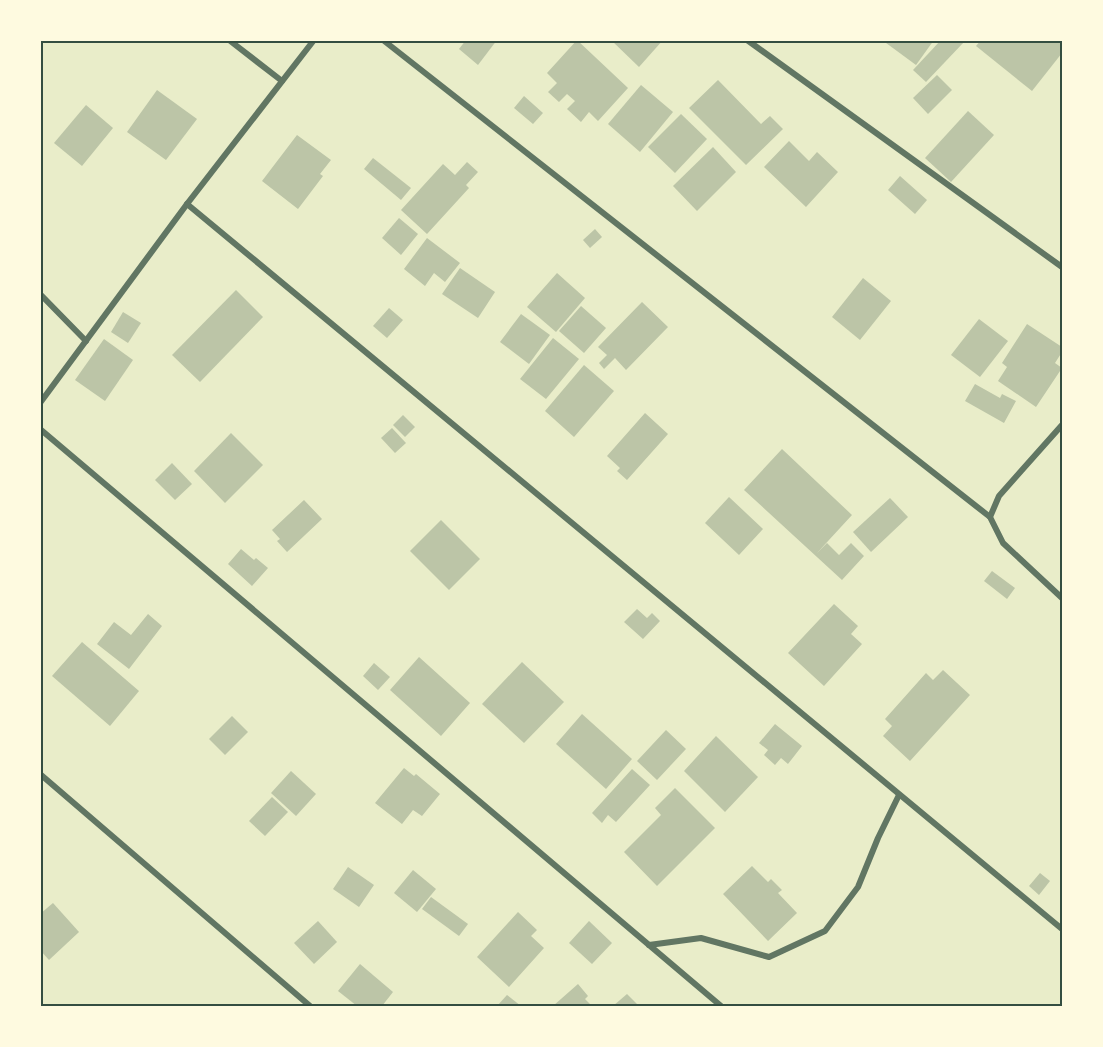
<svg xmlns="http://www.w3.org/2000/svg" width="1103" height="1047" font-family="'PT Sans Narrow',sans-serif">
	<rect width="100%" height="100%" fill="#e9edc9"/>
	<g fill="#bcc5a7">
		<polygon points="466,40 497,40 478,65 459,49"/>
		<polygon points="577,40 628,88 598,121 589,112 581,122 567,109 575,101 567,94 559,102 548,92 557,83 547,73"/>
		<polygon points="611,40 663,40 639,67"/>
		<polygon points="882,40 934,40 916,65"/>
		<polygon points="941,40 964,42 926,82 913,70"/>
		<polygon points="981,40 1062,40 1062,53 1032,91 976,46"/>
		<polygon points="937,75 952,90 928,114 913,98"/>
		<polygon points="718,80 761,124 770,116 783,129 746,165 689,108"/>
		<polygon points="641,85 673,112 640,152 608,124"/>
		<polygon points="157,90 197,119 166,160 127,132"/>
		<polygon points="524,96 543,113 533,124 514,108"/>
		<polygon points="86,105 113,128 82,166 54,143"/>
		<polygon points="968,111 994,135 951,182 925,158"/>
		<polygon points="681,114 707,139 675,173 648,147"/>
		<polygon points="297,135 331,160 320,174 323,176 298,209 262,181"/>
		<polygon points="789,141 809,161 817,152 838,172 806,207 764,167"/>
		<polygon points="713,147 736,172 697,211 673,186"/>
		<polygon points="373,158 411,188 401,200 364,169"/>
		<polygon points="467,162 478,172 466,185 469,188 427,234 401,210 443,164 455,175"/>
		<polygon points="900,176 927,200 915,214 888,190"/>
		<polygon points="399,218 418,234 401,255 382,238"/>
		<polygon points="595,229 602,237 590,248 583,240"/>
		<polygon points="427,238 460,263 445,282 434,273 425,286 404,269"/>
		<polygon points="460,268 495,292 478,318 442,294"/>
		<polygon points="557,273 585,298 556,332 527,307"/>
		<polygon points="863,278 891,301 860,340 832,317"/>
		<polygon points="236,290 263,317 200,382 172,355"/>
		<polygon points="642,302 668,327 626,370 615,358 604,369 599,363 607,355 598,347"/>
		<polygon points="581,306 606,328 584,353 559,331"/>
		<polygon points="389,308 403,320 387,338 373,326"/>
		<polygon points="123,312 141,323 128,343 111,332"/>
		<polygon points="521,314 550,335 529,364 500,342"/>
		<polygon points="979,319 1008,341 980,377 951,355"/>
		<polygon points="1027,324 1062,347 1062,352 1055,363 1062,368 1036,407 998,381 1007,367 1002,363"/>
		<polygon points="553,338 579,359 546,399 520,379"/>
		<polygon points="104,339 133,360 105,401 75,380"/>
		<polygon points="584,365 614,391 574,437 545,411"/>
		<polygon points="975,384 1000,398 1002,394 1016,401 1004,423 965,401"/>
		<polygon points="645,413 668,434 627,480 617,471 620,468 607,456"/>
		<polygon points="403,415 415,427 405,437 393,425"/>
		<polygon points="392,428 406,443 395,453 381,438"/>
		<polygon points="231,433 263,465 225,503 194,471"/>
		<polygon points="782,449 852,515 817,553 827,543 839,555 851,543 864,556 842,580 744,490"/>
		<polygon points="172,463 192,484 175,500 155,480"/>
		<polygon points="729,497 763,529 739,555 705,523"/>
		<polygon points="890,498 908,517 871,552 853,532"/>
		<polygon points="304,500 322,519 287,552 277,541 280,539 272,530"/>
		<polygon points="441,520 480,559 449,590 410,551"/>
		<polygon points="241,549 254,560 256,558 268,568 252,586 228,564"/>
		<polygon points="992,571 1015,588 1007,599 984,581"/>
		<polygon points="834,604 858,626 851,634 862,644 824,686 788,653"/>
		<polygon points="637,609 647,618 652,613 660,621 643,639 624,622"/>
		<polygon points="148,614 162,626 129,669 97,644 114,622 131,635"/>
		<polygon points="82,642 139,691 110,726 52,676"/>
		<polygon points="419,657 470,703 441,736 390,690"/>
		<polygon points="522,662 564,702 524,743 482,704"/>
		<polygon points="374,663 390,677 378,690 363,676"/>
		<polygon points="943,670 970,695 910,761 883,736 892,726 885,719 926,673 933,680"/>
		<polygon points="582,714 632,759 606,789 556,744"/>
		<polygon points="232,716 248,732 225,755 209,739"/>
		<polygon points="775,724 802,746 788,764 781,758 775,765 764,755 768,750 759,743"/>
		<polygon points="666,730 686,749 657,780 637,761"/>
		<polygon points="716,736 758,777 725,812 684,771"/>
		<polygon points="404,768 414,776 416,774 440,794 422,816 413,810 402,824 375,803"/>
		<polygon points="632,769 650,785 616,822 608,815 602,823 592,813"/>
		<polygon points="291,771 316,794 296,816 271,793"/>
		<polygon points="675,788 715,828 657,886 624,852 661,815 655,808"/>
		<polygon points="272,797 288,812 265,836 249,821"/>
		<polygon points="752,866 768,882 771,879 782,890 778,893 797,913 768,941 723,894"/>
		<polygon points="348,867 374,885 359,907 333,889"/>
		<polygon points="413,870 436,889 417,912 394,893"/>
		<polygon points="1040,873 1050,881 1039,895 1029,886"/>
		<polygon points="431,897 468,924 459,936 422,909"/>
		<polygon points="53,903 79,932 49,960 40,950 40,914"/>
		<polygon points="518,912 537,930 531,936 544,948 509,987 477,957"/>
		<polygon points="318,921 337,942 314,964 294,943"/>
		<polygon points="589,921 612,943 592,964 569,943"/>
		<polygon points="360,964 393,992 382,1006 357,1006 338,991"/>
		<polygon points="578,984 588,996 585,999 592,1006 553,1006"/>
		<polygon points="627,994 639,1006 613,1006"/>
		<polygon points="507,995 521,1006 497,1006"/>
	</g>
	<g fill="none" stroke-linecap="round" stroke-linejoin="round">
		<g stroke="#617663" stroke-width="6">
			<polyline points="229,40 282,81"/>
			<polyline points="383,40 990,517"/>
			<polyline points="747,40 1062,267"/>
			<polyline points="187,204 1062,929"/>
			<polyline points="40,294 86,341"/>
			<polyline points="40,403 187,204 314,40"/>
			<polyline points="1062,425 999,496 990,517 1003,543 1062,598"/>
			<polyline points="40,429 721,1006"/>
			<polyline points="40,774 310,1006"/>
			<polyline points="649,945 701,938 769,957 825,931 858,887 878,838 899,795"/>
		</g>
	</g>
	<rect width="1103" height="1047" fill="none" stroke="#fefae0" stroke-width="84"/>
	<rect x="42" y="42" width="1019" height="963" fill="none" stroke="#344e41" stroke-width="2"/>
</svg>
